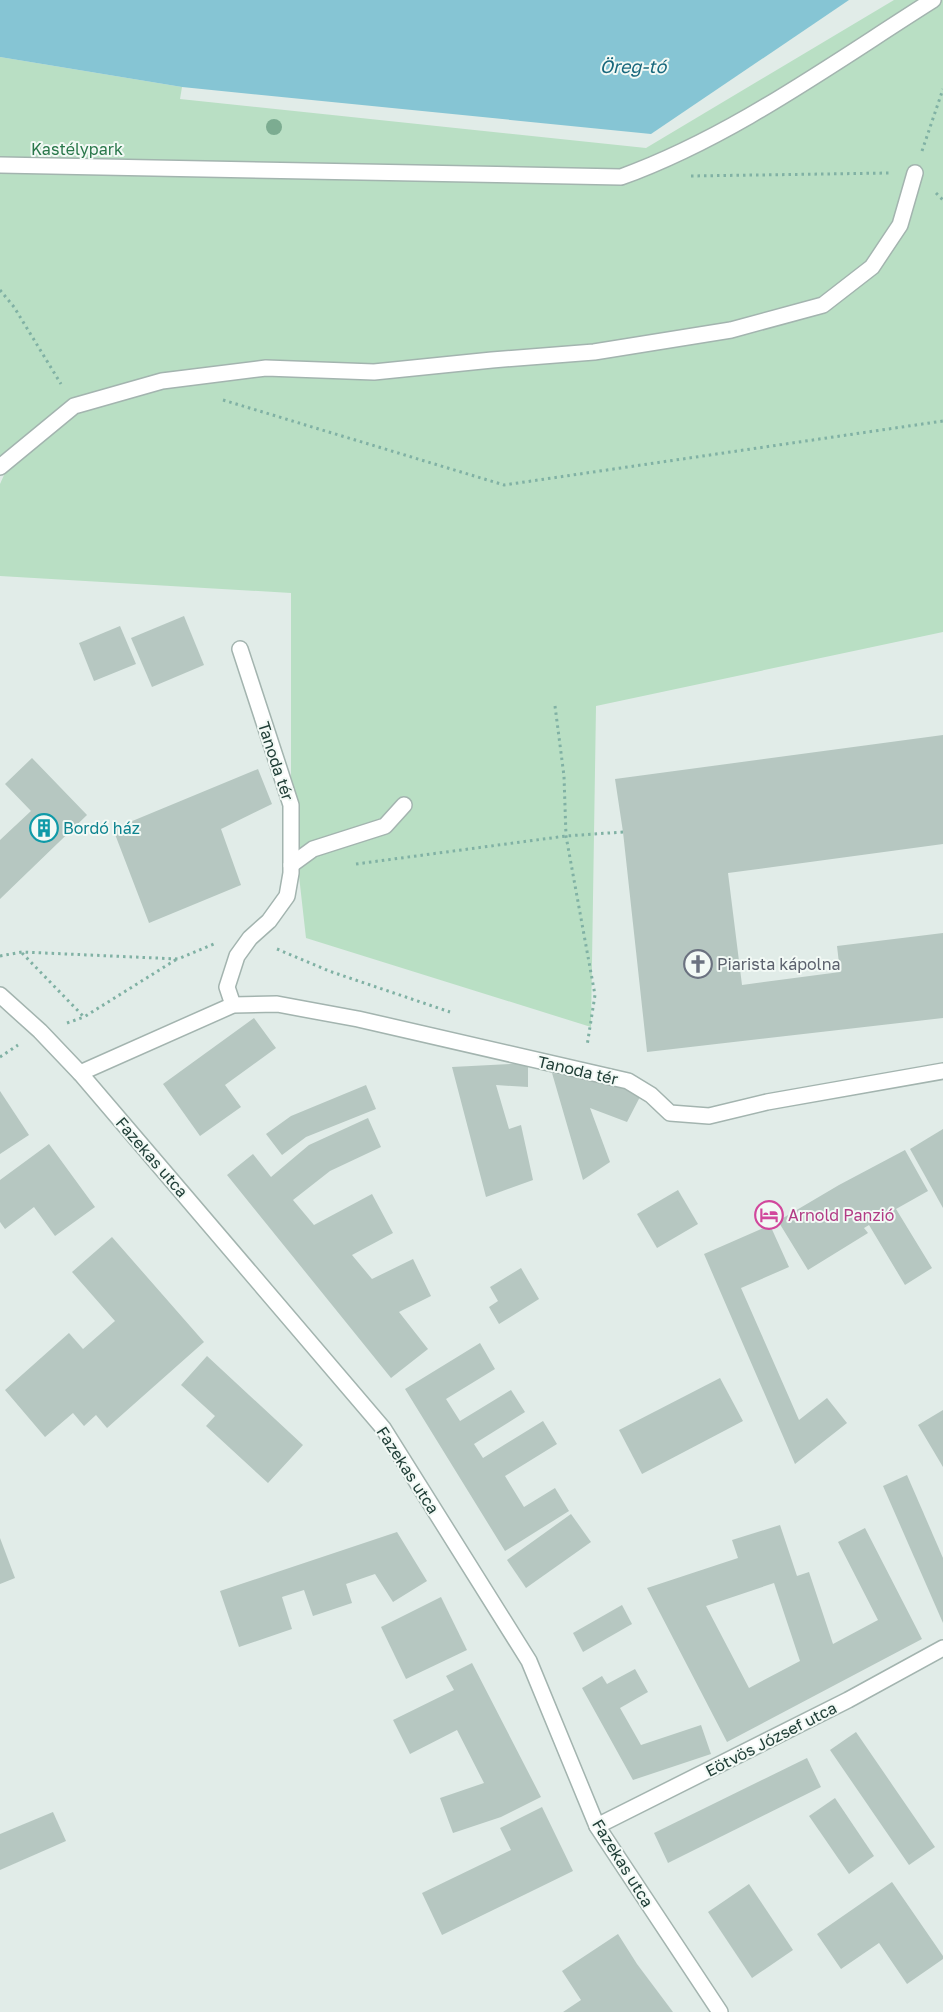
<svg xmlns="http://www.w3.org/2000/svg" width="943" height="2012" font-family="'Golos Text',sans-serif">
	<rect width="100%" height="100%" fill="#e1ece8"/>
	<polygon fill="#b9dfc4" points="894,0 943,0 943,632 596,706 591,1027 306,938 291,805 291,593 0,576 0,484 12,457 0,467 0,57 182,87 180,99 646,148"/>
	<polygon fill="#86c5d4" points="0,0 849,0 651,134 182,87 0,57"/>
	<g fill="#b6c7c1" fill-rule="evenodd">
		<polygon points="184,616 204,665 152,687 131,638"/>
		<polygon points="120,626 136,664 94,681 79,643"/>
		<polygon points="943,735 943,844 728,873 742,985 840,972 837,946 943,933 943,1018 647,1052 623,832 615,779"/>
		<polygon points="32,758 87,815 0,899 0,840 31,811 5,784"/>
		<polygon points="258,769 272,804 221,829 241,885 149,923 113,829"/>
		<polygon points="254,1018 276,1048 225,1085 241,1107 200,1136 163,1084"/>
		<polygon points="528,1063 528,1087 496,1085 509,1129 521,1125 533,1180 486,1197 452,1067"/>
		<polygon points="552,1073 643,1091 627,1122 590,1108 610,1162 583,1180"/>
		<polygon points="366,1085 376,1109 306,1137 282,1155 266,1134 291,1116"/>
		<polygon points="0,1091 29,1135 0,1154"/>
		<polygon points="368,1118 381,1147 330,1171 293,1200 314,1225 372,1194 393,1233 352,1255 372,1279 413,1259 431,1296 399,1312 428,1349 391,1378 227,1175 253,1154 271,1177 309,1145"/>
		<polygon points="943,1129 943,1208 910,1149"/>
		<polygon points="49,1144 95,1207 55,1236 34,1207 5,1229 0,1222 0,1180"/>
		<polygon points="905,1150 928,1191 896,1209 932,1268 905,1285 869,1225 864,1228 868,1233 808,1270 778,1221 839,1185"/>
		<polygon points="678,1190 698,1224 657,1248 637,1214"/>
		<polygon points="770,1225 789,1267 741,1288 799,1420 827,1398 847,1423 795,1464 704,1254"/>
		<polygon points="112,1237 204,1342 107,1428 96,1415 84,1426 73,1413 45,1437 5,1390 69,1333 83,1349 115,1321 72,1272"/>
		<polygon points="521,1268 539,1299 499,1324 489,1307 498,1301 490,1287"/>
		<polygon points="480,1343 495,1369 446,1399 460,1421 511,1390 525,1412 474,1444 483,1458 543,1421 557,1444 505,1476 524,1507 555,1488 569,1511 505,1551 405,1389"/>
		<polygon points="207,1356 303,1445 268,1483 206,1426 215,1416 181,1385"/>
		<polygon points="720,1378 743,1421 642,1474 619,1430"/>
		<polygon points="943,1410 943,1467 918,1425"/>
		<polygon points="907,1475 943,1558 943,1623 883,1486"/>
		<polygon points="571,1514 591,1542 526,1588 507,1560"/>
		<path d="M780,1525l17,51 12,-4 24,72 45,-24 -40,-78 27,-14 57,111 -195,103 -80,-154 91,-30 -6,-18zM774,1583l26,78 -51,27 -43,-82z"/>
		<polygon points="397,1532 427,1581 393,1602 375,1574 346,1584 352,1603 313,1616 304,1590 282,1597 292,1629 239,1647 220,1591"/>
		<polygon points="0,1538 15,1578 0,1584"/>
		<polygon points="441,1597 467,1650 406,1679 381,1627"/>
		<polygon points="622,1605 632,1624 583,1652 573,1633"/>
		<polygon points="472,1663 541,1797 501,1817 453,1833 440,1798 484,1783 457,1730 410,1754 393,1720 454,1690 446,1676"/>
		<polygon points="635,1669 648,1692 620,1708 641,1745 701,1725 711,1754 633,1780 582,1688 602,1676 607,1684"/>
		<polygon points="856,1732 935,1847 909,1865 830,1750"/>
		<polygon points="807,1758 821,1787 668,1863 654,1833"/>
		<polygon points="835,1798 874,1856 849,1874 809,1816"/>
		<polygon points="542,1807 573,1871 442,1935 422,1893 511,1850 500,1828"/>
		<polygon points="53,1812 66,1841 0,1870 0,1834"/>
		<polygon points="892,1882 943,1956 943,1959 907,1984 879,1943 841,1969 817,1934"/>
		<polygon points="749,1884 793,1950 752,1978 708,1912"/>
		<polygon points="618,1934 637,1964 673,2012 563,2012 581,2000 562,1971"/>
	</g>
	<g fill="none" stroke-linecap="round" stroke-linejoin="round">
		<defs>
			<g id="minor">
				<path d="M0,165l621,12c111,-40 212,-114 312,-177"/>
				<polyline points="0,467 74,406 162,381 266,368 374,372 492,360 594,352 731,330 823,305 872,267 900,225 915,173"/>
				<polyline points="291,865 313,849 385,826 404,805"/>
				<polyline points="0,995 40,1031 80,1073 383,1428 529,1661 597,1826 720,2012"/>
				<polyline points="233,1005 227,987 237,956 250,938 269,921 287,896 291,873 291,805 240,649"/>
				<polyline points="80,1073 233,1005 277,1004 358,1019 628,1081 651,1095 670,1113 709,1116 767,1102 943,1071"/>
				<polyline points="597,1826 848,1700 943,1648"/>
			</g>
		</defs>
		<use href="#minor" stroke="#a3b4af" stroke-width="18"/>
		<g stroke="#80b1a4" stroke-width="3" stroke-dasharray="2.5 4" stroke-linecap="butt">
			<polyline points="922,151 943,89"/>
			<polyline points="691,176 890,173"/>
			<polyline points="936,193 943,200"/>
			<polyline points="0,290 14,307 61,384"/>
			<polyline points="223,400 504,485 943,421"/>
			<polyline points="555,706 564,776 566,836 595,995 587,1046"/>
			<polyline points="356,864 566,836 623,832"/>
			<polyline points="277,949 329,971 450,1012"/>
			<polyline points="22,953 84,1017 177,959"/>
			<polyline points="0,956 22,952 178,959 214,944"/>
			<polyline points="67,1023 84,1017"/>
			<polyline points="0,1057 18,1045"/>
		</g>
		<use href="#minor" stroke="#fff" stroke-width="15"/>
	</g>
	<circle fill="#7cac91" cx="274" cy="127" r="8"/>
	<defs>
		<symbol id="building-ring" viewBox="-11 -11 22 22"><circle r="9.5" fill="#f2f9f5" stroke="#0f9aa8" stroke-width="1.5"/><path d="M-4-6H4V6H1V3H-1V6H-4ZM-2.5-4.3h1.7v1.8h-1.7ZM.8-4.3h1.7v1.8H.8ZM-2.5-1h1.7V.8h-1.7ZM.8-1h1.7V.8H.8Z" fill="#0f9aa8"/></symbol>
		<symbol id="church-ring" viewBox="-11 -11 22 22"><circle r="9.5" fill="#f2f9f5" stroke="#6b7280" stroke-width="1.5"/><path d="M-1.2-6h2.4v3.5h3.3v2.4h-3.3V6h-2.4V-.1h-3.3v-2.4h3.3Z" fill="#6b7280"/></symbol>
		<symbol id="hotel-ring" viewBox="-11 -11 22 22"><circle r="9.5" fill="#f2f9f5" stroke="#d1479c" stroke-width="1.5"/><path d="M-6-4.5h1.5V1H6V5H4.5V3h-9V5H-6ZM-4 0a1.8 1.8 0 1 1 3.6 0ZM.5 0V-2.5h3Q6-2.5 6 0Z" fill="#d1479c"/></symbol>
	</defs>
	<g fill-rule="evenodd">
		<use href="#building-ring" x="28" y="812" width="32" height="32"/>
		<use href="#church-ring" x="682" y="948" width="32" height="32"/>
		<use href="#hotel-ring" x="753" y="1199" width="32" height="32"/>
	</g>
	<g text-anchor="middle" dominant-baseline="central" stroke-width="4" stroke-linejoin="round" paint-order="stroke">
		<g font-size="16" fill="#29774a" stroke="#f2f9f5">
			<text x="77" y="149">Kastélypark</text>
		</g>
		<g font-size="16" fill="#203e37" stroke="#f2f9f5">
			<text transform="translate(276 761) rotate(72)">Tanoda tér</text>
			<text transform="translate(578 1070) rotate(13)">Tanoda tér</text>
			<text transform="translate(152 1157) rotate(49)">Fazekas utca</text>
			<text transform="translate(408 1470) rotate(57)">Fazekas utca</text>
			<text transform="translate(771 1739) rotate(-27)">Eötvös József utca</text>
			<text transform="translate(623 1863) rotate(58)">Fazekas utca</text>
		</g>
		<g font-size="16" fill="#0d838f" stroke="#f2f9f5" text-anchor="start">
			<text x="63" y="828">Bordó ház</text>
		</g>
		<g font-size="16" fill="#5b616d" stroke="#f2f9f5" text-anchor="start">
			<text x="717" y="964">Piarista kápolna</text>
		</g>
		<g font-size="16" fill="#b23c85" stroke="#f2f9f5" text-anchor="start">
			<text x="788" y="1215">Arnold Panzió</text>
		</g>
		<g font-size="18" font-style="italic" fill="#18687d" stroke="#f2f9f5">
			<text x="633" y="66">Öreg-tó</text>
		</g>
	</g>
</svg>
